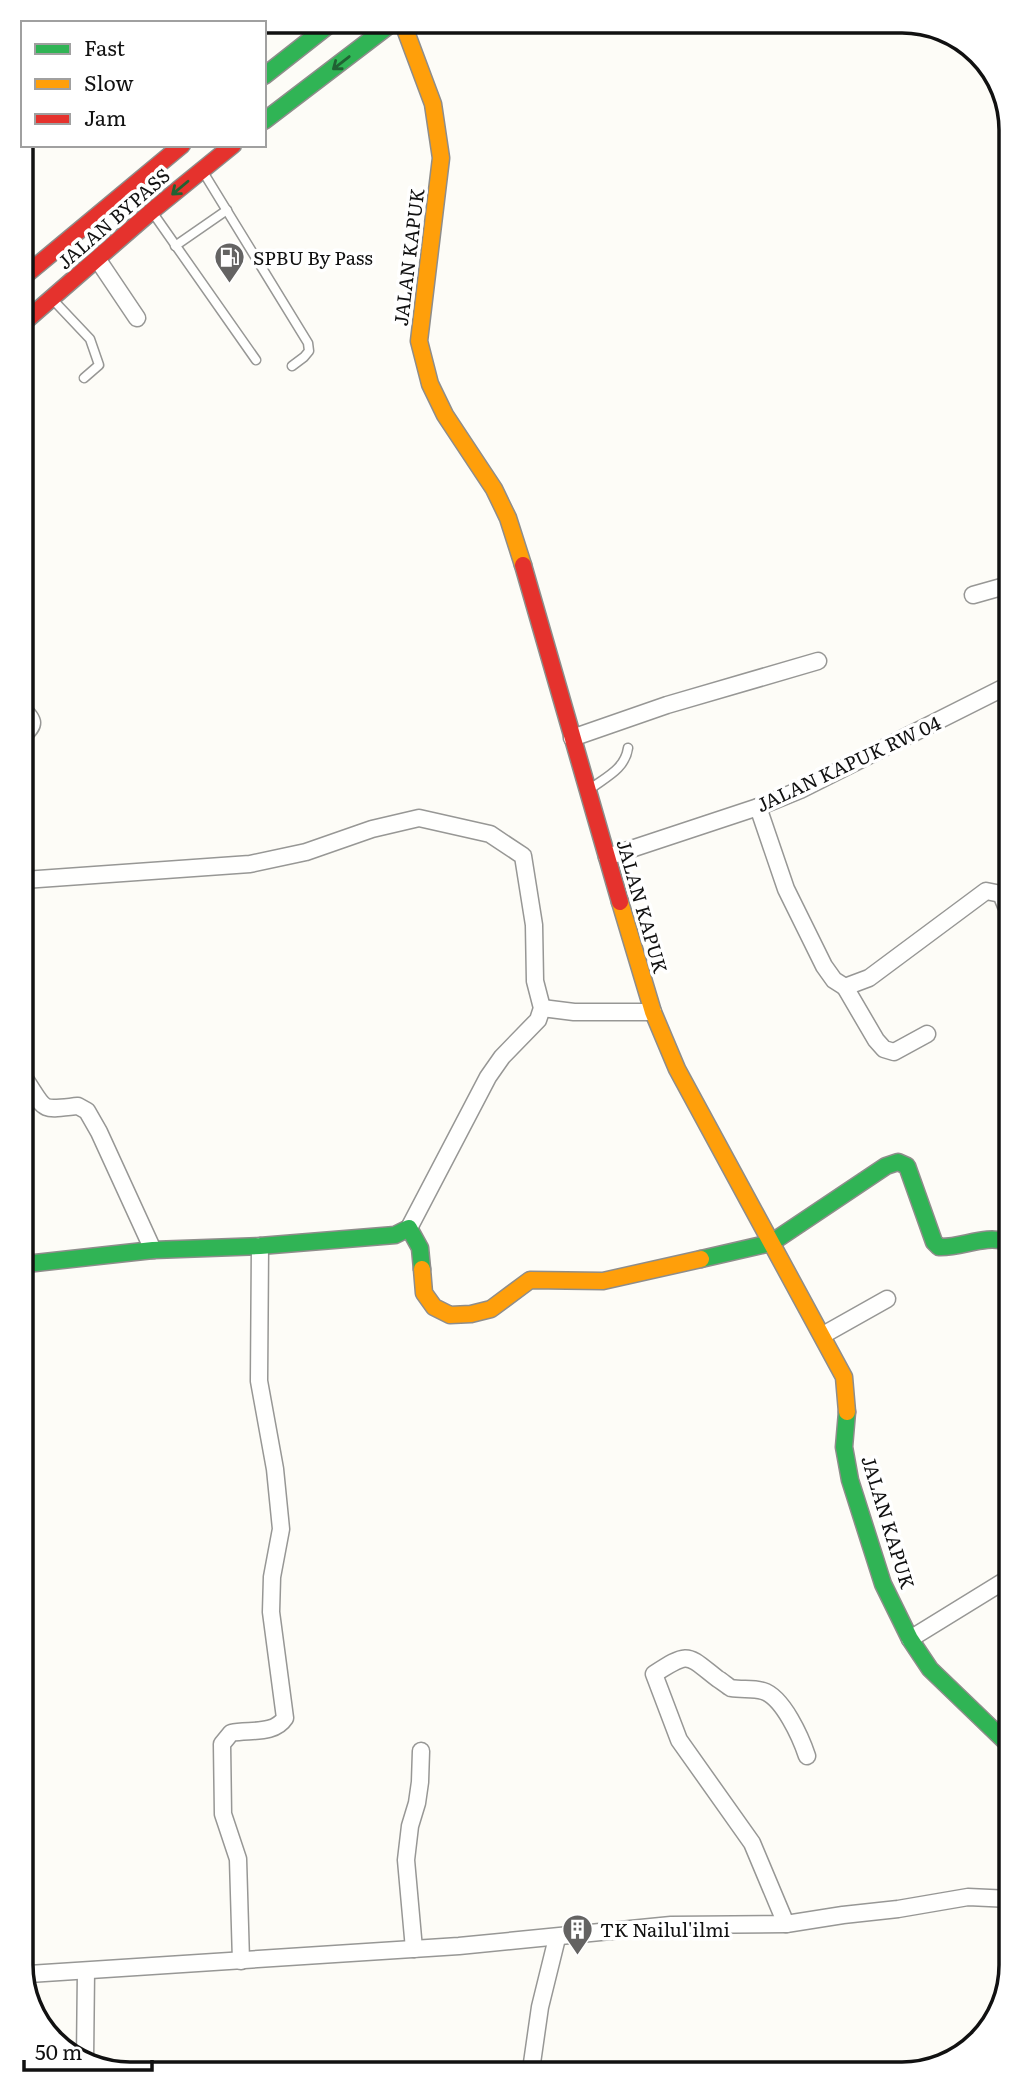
<svg xmlns="http://www.w3.org/2000/svg" width="1032" height="2095" font-family="Literata,serif">
	<rect width="100%" height="100%" fill="#fdfcf7"/>
	<g fill="none" stroke-linecap="round" stroke-linejoin="round">
		<defs>
			<g id="lane">
				<polyline points="205,175 308,343 309,351 304,357 292,366"/>
				<polyline points="155,216 256,360"/>
				<polyline points="175,246 227,210"/>
				<polyline points="55,302 90,339 99,365 84,378"/>
				<path d="M24,705c15,15 17,20 0,35"/>
				<path d="M590,789c16,-12 35,-20 38,-41"/>
			</g>
			<g id="street">
				<polyline points="98,260 137,318"/>
				<polyline points="973,595 1005,586"/>
				<polyline points="572,738 667,705 818,661"/>
				<polyline points="758,807 786,889 824,966 834,980 845,987 869,978 986,891 1001,894 1006,906"/>
				<polyline points="607,857 758,807 800,790 1005,687"/>
				<polyline points="24,880 250,864 306,852 372,829 419,818 490,834 523,856 534,925 535,981 542,1008 538,1020 502,1057 488,1077 409,1228"/>
				<polyline points="845,987 876,1040 884,1049 894,1052 927,1034"/>
				<polyline points="542,1008 574,1012 653,1012"/>
				<path d="M25,1079c22,33 14,31 53,27l9,5 12,21 54,118"/>
				<polyline points="823,1335 887,1299"/>
				<polyline points="910,1639 1009,1578"/>
				<path d="M786,1924l-34,-81 -73,-103 -25,-66c36,-23 32,-20 64,5 4,2 9,7 13,9 10,2 22,0 32,3 20,6 38,47 44,65"/>
				<polyline points="414,1949 406,1860 410,1826 417,1803 420,1782 421,1751"/>
				<path d="M241,1961l-3,-102 -15,-45 -1,-70 9,-11c18,-4 43,2 54,-15l-14,-106 1,-35 9,-48 -6,-60 -16,-88 1,-135"/>
				<polyline points="29,1974 459,1946 671,1925 786,1924 843,1915 898,1909 968,1897 1011,1899"/>
				<polyline points="85,2060 86,1971"/>
				<polyline points="531,2070 540,2007 557,1938"/>
			</g>
			<g id="fast">
				<polyline points="264,76 334,21"/>
				<polyline points="264,121 395,21"/>
				<path d="M701,1259l70,-16 115,-77 12,-4 9,4 27,76 5,5c24,1 45,-13 69,-5"/>
				<polyline points="26,1264 153,1250 260,1246 395,1235 409,1228 420,1248 422,1269"/>
				<polyline points="847,1412 844,1447 850,1480 883,1584 910,1639 930,1669 1010,1746"/>
			</g>
			<g id="slow">
				<polyline points="402,21 433,104 441,158 419,341 430,384 445,415 494,489 508,518 523,565"/>
				<polyline points="620,902 653,1012 677,1069 844,1377 847,1412"/>
				<polyline points="422,1269 424,1293 434,1307 450,1315 471,1314 491,1309 530,1280 603,1281 701,1259"/>
			</g>
			<g id="jam">
				<polyline points="22,278 182,145"/>
				<polyline points="22,324 153,210 233,145"/>
				<polyline points="523,565 620,902"/>
			</g>
		</defs>
		<use href="#lane" stroke="#979795" stroke-width="11"/>
		<use href="#street" stroke="#979795" stroke-width="19"/>
		<use href="#fast" stroke="#8e8d8b" stroke-width="19"/>
		<use href="#slow" stroke="#8e8d8b" stroke-width="19"/>
		<use href="#jam" stroke="#8e8d8b" stroke-width="19"/>
		<use href="#lane" stroke="#fffffe" stroke-width="8"/>
		<use href="#street" stroke="#fffffe" stroke-width="16"/>
		<use href="#fast" stroke="#30b455" stroke-width="16"/>
		<use href="#slow" stroke="#ff9f0a" stroke-width="16"/>
		<use href="#jam" stroke="#e5322d" stroke-width="16"/>
	</g>
	<defs><path id="oneway-shaft" d="M-6 0H5M1.5-3L5.5 0L1.5 3" fill="none" stroke-width="1.6" stroke-linecap="round" stroke-linejoin="round" transform="scale(1.75)"/></defs>
	<g stroke="#206233">
		<use href="#oneway-shaft" transform="translate(341 63) rotate(142)"/>
		<use href="#oneway-shaft" transform="translate(180 188) rotate(140)"/>
	</g>
	<defs>
		<symbol id="fuel-pin" viewBox="-11 -11 22 30"><path d="M0 17L-7.5 6A9.5 9.5 0 1 1 7.5 6Z" fill="#646362" stroke="#fff"/><path d="M-5.5-6h7V0h2V4h1.3V-2.5L3-4.5l.8-.8L6-3V5H2.5V1h-1V6h-7ZM-4.2-4.7v3.2H.2V-4.7Z" fill="#fff"/></symbol>
		<symbol id="building-pin" viewBox="-11 -11 22 30"><path d="M0 17L-7.5 6A9.5 9.5 0 1 1 7.5 6Z" fill="#646362" stroke="#fff"/><path d="M-4-6H4V6H1V3H-1V6H-4ZM-2.5-4.3h1.7v1.8h-1.7ZM.8-4.3h1.7v1.8H.8ZM-2.5-1h1.7V.8h-1.7ZM.8-1h1.7V.8H.8Z" fill="#fff"/></symbol>
	</defs>
	<g fill-rule="evenodd">
		<use href="#fuel-pin" x="212" y="240" width="35" height="47"/>
		<use href="#building-pin" x="560" y="1912" width="35" height="47"/>
	</g>
	<g text-anchor="middle" dominant-baseline="central" stroke-width="7" stroke-linejoin="round" paint-order="stroke">
		<g font-size="19" fill="#111" stroke="#fff">
			<text transform="translate(113 218) rotate(-41)">JALAN BYPASS</text>
			<text transform="translate(408 257) rotate(-83)">JALAN KAPUK</text>
			<text transform="translate(848 763) rotate(-25)">JALAN KAPUK RW 04</text>
			<text transform="translate(643 906) rotate(74)">JALAN KAPUK</text>
			<text transform="translate(889 1522) rotate(73)">JALAN KAPUK</text>
		</g>
		<g font-size="19" fill="#111" stroke="#fff" text-anchor="start">
			<text x="253" y="257">SPBU By Pass</text>
			<text x="600" y="1929">TK Nailul'ilmi</text>
		</g>
	</g>
	<path d="M0 0H1032V2095H0ZM130 33H902A97 97 0 0 1 999 130V1965A97 97 0 0 1 902 2062H130A97 97 0 0 1 33 1965V130A97 97 0 0 1 130 33Z" fill="#fff" fill-rule="evenodd"/>
	<path fill="none" stroke="#111" stroke-width="3.5" d="M130 33H902A97 97 0 0 1 999 130V1965A97 97 0 0 1 902 2062H130A97 97 0 0 1 33 1965V130A97 97 0 0 1 130 33Z"/>
	<rect x="21" y="21" width="245" height="126" fill="#ffffff" stroke="#a0a0a0" stroke-width="2"/>
	<rect x="35" y="44" width="35" height="10" fill="#30b455" stroke="#a0a0a0" stroke-width="2"/>
	<text x="84" y="56" font-size="21" fill="#111111">Fast</text>
	<rect x="35" y="79" width="35" height="10" fill="#ff9f0a" stroke="#a0a0a0" stroke-width="2"/>
	<text x="84" y="91" font-size="21" fill="#111111">Slow</text>
	<rect x="35" y="114" width="35" height="10" fill="#e5322d" stroke="#a0a0a0" stroke-width="2"/>
	<text x="84" y="126" font-size="21" fill="#111111">Jam</text>
	<path d="M24 2060v10h128v-10" fill="none" stroke="#111111" stroke-width="3.5"/>
	<text x="35" y="2060" font-size="21" fill="#111111" stroke="#ffffff" stroke-width="5" paint-order="stroke">50 m</text>
</svg>
